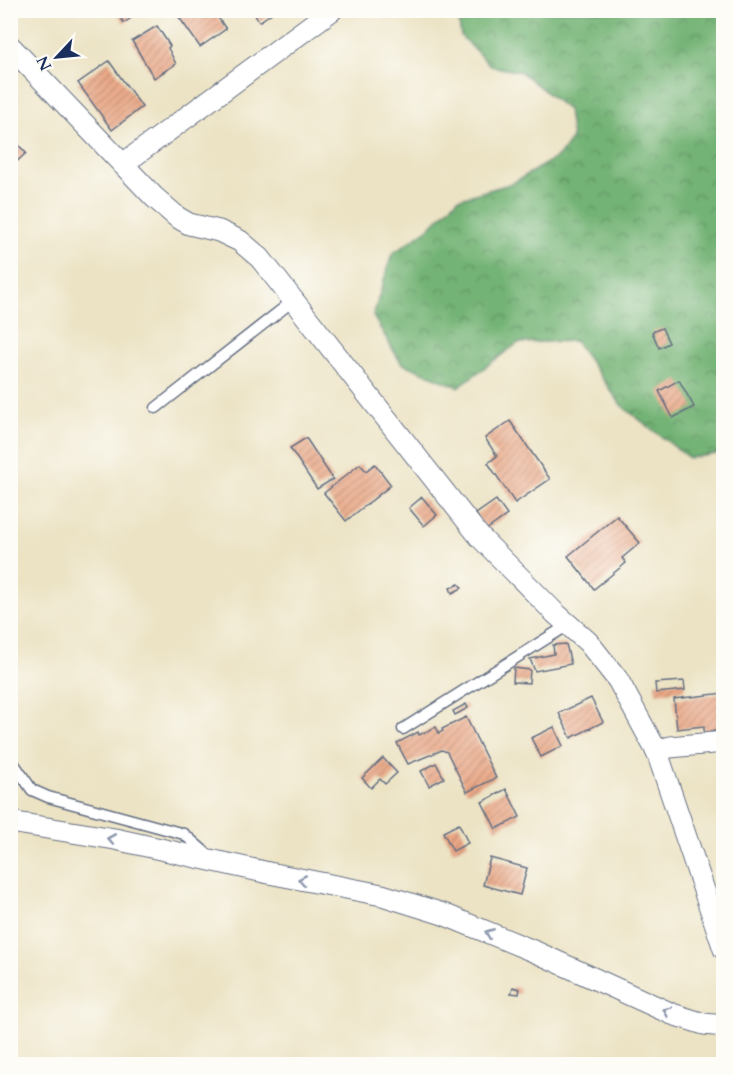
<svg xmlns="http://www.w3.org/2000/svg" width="734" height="1075" font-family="Cardo,serif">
	<defs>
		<pattern id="forest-crowns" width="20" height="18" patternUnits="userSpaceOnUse" patternTransform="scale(1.5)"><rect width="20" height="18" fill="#73b375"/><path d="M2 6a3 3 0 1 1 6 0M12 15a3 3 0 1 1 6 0" fill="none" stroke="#5e9263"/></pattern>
		<pattern id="building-hatch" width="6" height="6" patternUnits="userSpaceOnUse" patternTransform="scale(1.5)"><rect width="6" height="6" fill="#eaa785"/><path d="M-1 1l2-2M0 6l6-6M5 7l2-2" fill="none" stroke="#bd8870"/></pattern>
	</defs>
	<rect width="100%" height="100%" fill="#fdfcf7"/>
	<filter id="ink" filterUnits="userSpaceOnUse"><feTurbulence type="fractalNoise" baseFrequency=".0167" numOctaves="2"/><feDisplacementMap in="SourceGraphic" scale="12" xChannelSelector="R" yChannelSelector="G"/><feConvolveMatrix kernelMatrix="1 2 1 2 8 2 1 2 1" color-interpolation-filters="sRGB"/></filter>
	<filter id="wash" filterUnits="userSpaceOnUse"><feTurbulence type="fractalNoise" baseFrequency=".008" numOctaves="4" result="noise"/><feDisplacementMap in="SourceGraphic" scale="24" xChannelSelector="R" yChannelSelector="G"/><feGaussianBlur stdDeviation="1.35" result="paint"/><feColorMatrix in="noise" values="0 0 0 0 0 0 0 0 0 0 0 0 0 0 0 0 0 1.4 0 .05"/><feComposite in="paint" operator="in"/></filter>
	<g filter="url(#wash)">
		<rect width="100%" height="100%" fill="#ece3c4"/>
		<polygon fill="url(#forest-crowns)" stroke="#47716a" stroke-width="1.5" points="457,11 723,11 723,453 689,458 622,406 575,341 518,343 458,387 401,363 373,316 392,254 428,229 458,199 513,183 559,156 572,138 568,110 521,72 491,66 461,36"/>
		<g id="blocks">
			<g fill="url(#building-hatch)">
				<polygon points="115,10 142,10 124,23"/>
				<polygon points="174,10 213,10 226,29 200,47"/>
				<polygon points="252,10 276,10 259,22"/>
				<polygon points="436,10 446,10 447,13 440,17"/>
				<polygon points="157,26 170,46 168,48 176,64 154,78 132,41"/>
				<polygon points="109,61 142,107 112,130 78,83"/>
				<polygon points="10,136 26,153 10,168"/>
				<polygon points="662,328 669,343 659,348 652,332"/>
				<polygon points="679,380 694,407 673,418 659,391"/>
				<polygon points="510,421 550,479 515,503 488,463 497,456 485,438"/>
				<polygon points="306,438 333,479 317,489 290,448"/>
				<polygon points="360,464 366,471 375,464 391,485 346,521 324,493"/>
				<polygon points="422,497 437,515 424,526 409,508"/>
				<polygon points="496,500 507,515 486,530 476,514"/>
				<polygon points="617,516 640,543 622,558 626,563 594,589 568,556"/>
				<polygon points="459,584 462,588 452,593 450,588"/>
				<polygon points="566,644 571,664 535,671 530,659 554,654 553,645"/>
				<polygon points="514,668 530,670 529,683 513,682"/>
				<polygon points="684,681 685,690 656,693 655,683"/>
				<polygon points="724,693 724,730 704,732 704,726 677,729 674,699"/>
				<polygon points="591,698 603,722 571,738 559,713"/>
				<polygon points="466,704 468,708 455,715 453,711"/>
				<polygon points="466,717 496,778 467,792 447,752 442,750 408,764 397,743 418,732 419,735 436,727 439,733 443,731 442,729"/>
				<polygon points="554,727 563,746 541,757 531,738"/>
				<polygon points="383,758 397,773 385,784 380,779 371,788 362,778"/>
				<polygon points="436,763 444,778 429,786 421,771"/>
				<polygon points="506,789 520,817 496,829 482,802"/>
				<polygon points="459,824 468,843 453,851 443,832"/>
				<polygon points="490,858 527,868 520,895 483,885"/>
				<polygon points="724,894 724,909 718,897"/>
				<polygon points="513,987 520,989 519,994 511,993"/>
			</g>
		</g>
	</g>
	<g filter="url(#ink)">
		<use href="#blocks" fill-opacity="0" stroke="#646e82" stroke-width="1.5"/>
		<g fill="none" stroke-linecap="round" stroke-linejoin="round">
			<defs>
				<g id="lane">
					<polyline points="156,408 294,300"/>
					<polyline points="403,729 568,625"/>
					<polyline points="10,758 32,790 48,797 184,834 209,856"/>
				</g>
				<g id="street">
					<polyline points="10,46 154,197 177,217 189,224 219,231 240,241 260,258 479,536 555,613 588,642 618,680 657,752 724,949"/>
					<polyline points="123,164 332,10"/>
					<polyline points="656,751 670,747 724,742"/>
					<polyline points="10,822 115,839 269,873 382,895 443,914 538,953 672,1014 704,1024 724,1026"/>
				</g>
			</defs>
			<use href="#lane" stroke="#646e82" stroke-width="13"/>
			<use href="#street" stroke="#646e82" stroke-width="23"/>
			<use href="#lane" stroke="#fff" stroke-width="10"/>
			<use href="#street" stroke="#fff" stroke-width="21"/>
		</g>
		<defs><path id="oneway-chevron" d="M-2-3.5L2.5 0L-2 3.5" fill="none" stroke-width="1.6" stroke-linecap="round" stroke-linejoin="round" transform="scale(1.5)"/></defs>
		<g stroke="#8d97ae">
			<use href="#oneway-chevron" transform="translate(111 839) rotate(-170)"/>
			<use href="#oneway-chevron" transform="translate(302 880) rotate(-169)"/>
			<use href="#oneway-chevron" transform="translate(489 933) rotate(-158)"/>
			<use href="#oneway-chevron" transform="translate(667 1011) rotate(-157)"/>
		</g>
	</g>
	<rect width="734" height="1075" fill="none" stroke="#fdfcf7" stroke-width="36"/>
	<g transform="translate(57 57) rotate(244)" stroke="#fdfcf7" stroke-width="4.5" paint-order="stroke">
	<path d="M0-4.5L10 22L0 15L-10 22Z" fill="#1b2f5e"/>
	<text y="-9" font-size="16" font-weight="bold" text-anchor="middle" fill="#1b2f5e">N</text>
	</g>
</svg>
